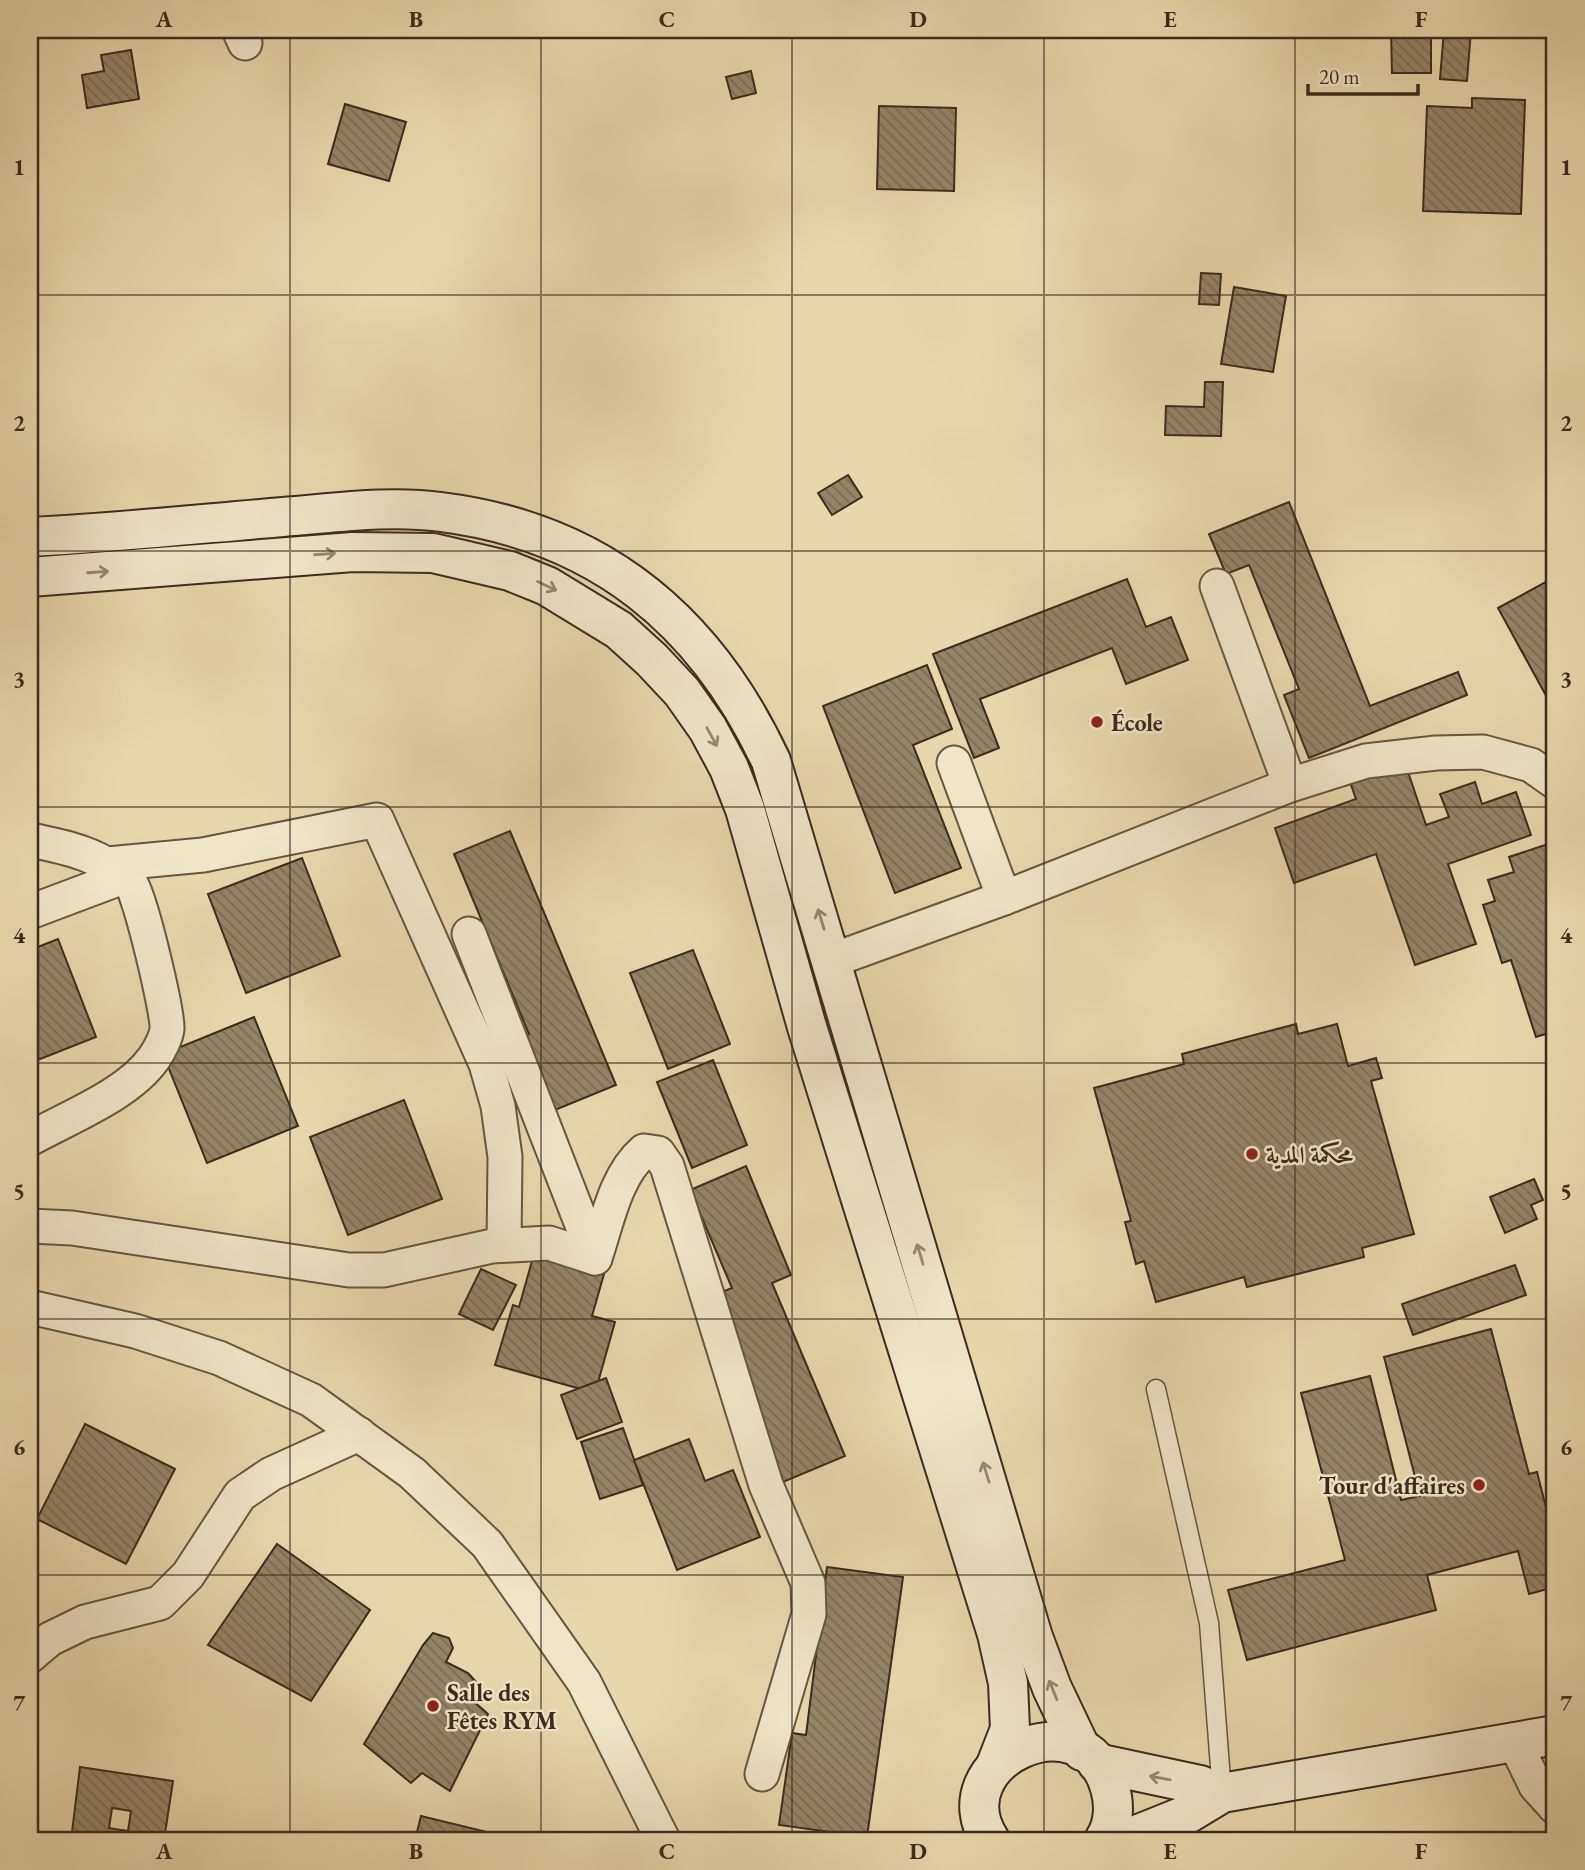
<svg xmlns="http://www.w3.org/2000/svg" width="1585" height="1870" font-family="'EB Garamond',Amiri,serif">
	<defs>
		<pattern id="building-back-hatch" width="6" height="6" patternUnits="userSpaceOnUse" patternTransform="scale(1.75)"><rect width="6" height="6" fill="#948567"/><path d="M-1 5l2 2M0 0l6 6M5-1l2 2" fill="none" stroke="#7a6d54"/></pattern>
	</defs>
	<rect width="100%" height="100%" fill="#e7d8ab"/>
	<filter id="stains"><feTurbulence type="fractalNoise" baseFrequency=".00286" numOctaves="4"/><feColorMatrix values="0 0 0 0 .2 0 0 0 0 .09 0 0 0 0 .02 0 0 0 .5 -.17"/></filter>
	<radialGradient id="worn" r=".72"><stop offset=".6" stop-color="#630" stop-opacity="0"/><stop offset="1" stop-color="#630" stop-opacity=".3"/></radialGradient>
	<g fill="url(#building-back-hatch)" stroke="#3b2b1d" stroke-width="2">
		<polygon points="1391,30 1431,30 1431,73 1392,73"/>
		<polygon points="1444,30 1471,30 1467,81 1440,79"/>
		<polygon points="131,50 139,99 87,108 82,75 104,71 101,55"/>
		<polygon points="751,71 756,93 732,99 726,77"/>
		<polygon points="1472,98 1525,100 1521,214 1423,211 1427,106 1472,108"/>
		<polygon points="345,104 406,122 389,181 328,164"/>
		<polygon points="879,106 956,108 954,191 877,189"/>
		<polygon points="1201,273 1221,274 1219,305 1199,304"/>
		<polygon points="1234,287 1286,296 1273,372 1221,364"/>
		<polygon points="1205,382 1223,382 1221,436 1165,435 1166,406 1204,407"/>
		<polygon points="848,475 862,497 832,515 818,493"/>
		<polygon points="1289,502 1370,706 1458,672 1467,695 1309,758 1284,695 1299,689 1249,565 1226,574 1209,534"/>
		<polygon points="1555,577 1555,712 1498,608"/>
		<polygon points="1127,579 1146,627 1171,617 1188,660 1126,684 1112,648 980,699 999,748 974,758 933,654"/>
		<polygon points="927,665 952,729 913,745 961,868 895,893 823,706"/>
		<polygon points="1405,763 1426,825 1449,817 1440,794 1475,782 1482,804 1516,792 1531,835 1448,864 1476,944 1415,965 1376,854 1294,883 1275,828 1356,799 1350,782"/>
		<polygon points="510,831 616,1085 555,1110 524,1036 529,1034 454,854"/>
		<polygon points="1548,844 1555,866 1555,1031 1536,1037 1511,960 1502,963 1483,905 1495,901 1488,880 1514,872 1509,857"/>
		<polygon points="302,858 340,956 246,993 208,894"/>
		<polygon points="58,939 96,1037 30,1063 30,950"/>
		<polygon points="693,950 730,1044 668,1069 630,973"/>
		<polygon points="254,1017 298,1126 207,1163 163,1054"/>
		<polygon points="1296,1024 1298,1034 1337,1024 1348,1066 1376,1058 1382,1078 1371,1081 1414,1234 1362,1248 1364,1257 1247,1287 1244,1277 1156,1302 1144,1261 1136,1264 1125,1222 1131,1221 1094,1088 1184,1064 1182,1054"/>
		<polygon points="713,1060 747,1145 692,1168 657,1082"/>
		<polygon points="404,1100 442,1199 348,1235 310,1137"/>
		<polygon points="746,1166 791,1275 772,1283 845,1456 776,1485 714,1295 732,1288 690,1190"/>
		<polygon points="1534,1179 1543,1200 1531,1205 1537,1219 1505,1233 1490,1197"/>
		<polygon points="536,1247 606,1267 592,1316 615,1322 595,1393 495,1365 513,1305 519,1307"/>
		<polygon points="1515,1265 1526,1295 1413,1335 1402,1304"/>
		<polygon points="481,1269 516,1285 493,1330 459,1314"/>
		<polygon points="1491,1329 1529,1474 1537,1472 1555,1543 1555,1587 1529,1594 1518,1551 1427,1575 1436,1610 1247,1660 1228,1590 1345,1560 1301,1393 1370,1376 1401,1500 1420,1496 1384,1357"/>
		<polygon points="606,1378 622,1422 577,1439 561,1395"/>
		<polygon points="85,1424 175,1469 126,1564 37,1519"/>
		<polygon points="623,1428 643,1485 600,1499 581,1442"/>
		<polygon points="689,1439 705,1481 733,1470 760,1537 677,1570 634,1460"/>
		<polygon points="277,1544 370,1610 311,1701 208,1645"/>
		<polygon points="827,1567 903,1577 867,1837 779,1825 792,1733 806,1735"/>
		<polygon points="433,1633 449,1638 453,1648 446,1662 468,1673 478,1684 471,1699 488,1714 450,1791 422,1773 411,1783 364,1744 423,1645"/>
		<polygon points="80,1767 173,1781 164,1840 121,1840 122,1830 128,1831 131,1811 112,1808 109,1828 121,1830 120,1840 71,1840"/>
		<polygon points="421,1816 495,1834 494,1840 415,1840"/>
	</g>
	<g fill="none" stroke-linecap="round" stroke-linejoin="round">
		<defs>
			<polyline id="lane" points="1156,1389 1209,1623 1222,1793"/>
			<g id="street">
				<polyline points="239,30 245,43"/>
				<polyline points="1217,586 1290,785"/>
				<polyline points="954,763 1004,898"/>
				<path d="M30,840c36,7 75,15 101,44 9,11 37,128 36,145 -1,9 -8,22 -13,29 -26,37 -85,59 -124,81"/>
				<polyline points="108,864 203,855 377,820 486,1064 498,1106 505,1157 504,1245"/>
				<polyline points="30,912 123,877"/>
				<polyline points="469,934 595,1258"/>
				<polyline points="833,960 1004,898 1290,785 1366,761 1436,753 1483,752 1531,765 1555,782"/>
				<path d="M30,1226l42,2 277,42h35l108,-24 57,-3 46,15c12,-35 20,-82 49,-107l14,2 9,13 99,319 42,98 1,31 -47,160"/>
				<polyline points="30,1307 135,1331 219,1358 311,1400 412,1473 487,1544 584,1682 663,1840"/>
				<polyline points="30,1656 50,1639 85,1622 160,1603 188,1575 240,1495 271,1474 359,1434"/>
				<polyline points="1514,1741 1536,1786 1555,1807"/>
			</g>
			<g id="secondary">
				<path d="M30,537c84,-4 169,-13 253,-20 52,-4 106,-12 158,-5 158,20 264,108 330,249l262,876 19,51 30,63"/>
				<polyline points="30,577 353,552 433,553 510,571 547,586 619,630 652,660 682,692 708,729 729,768 745,809 807,1027 997,1634 1008,1683 1010,1729 996,1765"/>
				<polyline points="1097,1763 1200,1785 1222,1793"/>
				<path d="M990,1840c-51,-79 94,-147 120,-52 5,17 4,37 -6,52"/>
				<polyline points="1124,1840 1184,1816 1222,1793 1555,1735"/>
			</g>
		</defs>
		<use href="#lane" stroke="#665640" stroke-width="21"/>
		<use href="#street" stroke="#665640" stroke-width="37"/>
		<use href="#secondary" stroke="#3b2b1d" stroke-width="42"/>
		<use href="#lane" stroke="#efe6c8" stroke-width="18"/>
		<use href="#street" stroke="#efe6c8" stroke-width="33"/>
		<use href="#secondary" stroke="#efe6c8" stroke-width="38"/>
	</g>
	<defs><path id="oneway-shaft" d="M-6 0H5M1.5-3L5.5 0L1.5 3" fill="none" stroke-width="1.6" stroke-linecap="round" stroke-linejoin="round" transform="scale(1.75)"/></defs>
	<g stroke="#958872">
		<use href="#oneway-shaft" transform="translate(325 554) rotate(-4)"/>
		<use href="#oneway-shaft" transform="translate(98 572) rotate(-4)"/>
		<use href="#oneway-shaft" transform="translate(547 586) rotate(25)"/>
		<use href="#oneway-shaft" transform="translate(712 737) rotate(61)"/>
		<use href="#oneway-shaft" transform="translate(821 919) rotate(-107)"/>
		<use href="#oneway-shaft" transform="translate(920 1254) rotate(-107)"/>
		<use href="#oneway-shaft" transform="translate(986 1472) rotate(-107)"/>
		<use href="#oneway-shaft" transform="translate(1053 1690) rotate(-112)"/>
		<use href="#oneway-shaft" transform="translate(1160 1778) rotate(-170)"/>
	</g>
	<path fill="none" stroke="#3b2b1d" stroke-width="2" stroke-opacity="0.55" d="M290,30v1810M541,30v1810M792,30v1810M1044,30v1810M1295,30v1810M30,295h1525M30,551h1525M30,807h1525M30,1063h1525M30,1319h1525M30,1575h1525"/>
	<g fill="#8f2418" stroke="#efe6c8" stroke-width="2.5">
		<circle cx="1097" cy="722" r="7"/>
		<circle cx="1252" cy="1154" r="7"/>
		<circle cx="1479" cy="1485" r="7"/>
		<circle cx="433" cy="1706" r="7"/>
	</g>
	<g text-anchor="middle" dominant-baseline="central" stroke-width="5" stroke-linejoin="round" paint-order="stroke">
		<g font-size="24" font-weight="bold" fill="#3b2b1d" stroke="#efe6c8" text-anchor="start">
			<text x="1111" y="722">École</text>
			<text x="1266" y="1154">محكمة المدية</text>
			<text x="1465" y="1485" text-anchor="end">Tour d'affaires</text>
			<text x="447" y="1692">Salle des<tspan x="447" dy="28">Fêtes RYM</tspan></text>
		</g>
	</g>
	<rect width="1585" height="1870" fill="none" stroke="#e7d8ab" stroke-width="77"/>
	<path d="M1308 84v10h110v-10" fill="none" stroke="#3b2b1d" stroke-width="3.5"/>
	<text x="1319" y="84" font-size="21" fill="#3b2b1d" stroke="#efe6c8" stroke-width="5" paint-order="stroke">20 m</text>
	<rect x="38" y="38" width="1508" height="1794" fill="none" stroke="#3b2b1d" stroke-width="2.5"/>
	<g font-size="23" text-anchor="middle" font-weight="bold" fill="#3b2b1d">
		<text x="164" y="27">A</text>
		<text x="416" y="27">B</text>
		<text x="667" y="27">C</text>
		<text x="918" y="27">D</text>
		<text x="1170" y="27">E</text>
		<text x="1421" y="27">F</text>
		<text x="19" y="175">1</text>
		<text x="1566" y="175">1</text>
		<text x="19" y="431">2</text>
		<text x="1566" y="431">2</text>
		<text x="19" y="687">3</text>
		<text x="1566" y="687">3</text>
		<text x="19" y="943">4</text>
		<text x="1566" y="943">4</text>
		<text x="19" y="1199">5</text>
		<text x="1566" y="1199">5</text>
		<text x="19" y="1455">6</text>
		<text x="1566" y="1455">6</text>
		<text x="19" y="1711">7</text>
		<text x="1566" y="1711">7</text>
		<text x="164" y="1859">A</text>
		<text x="416" y="1859">B</text>
		<text x="667" y="1859">C</text>
		<text x="918" y="1859">D</text>
		<text x="1170" y="1859">E</text>
		<text x="1421" y="1859">F</text>
	</g>
	<rect width="100%" height="100%" filter="url(#stains)"/>
	<rect width="100%" height="100%" fill="url(#worn)"/>
</svg>
